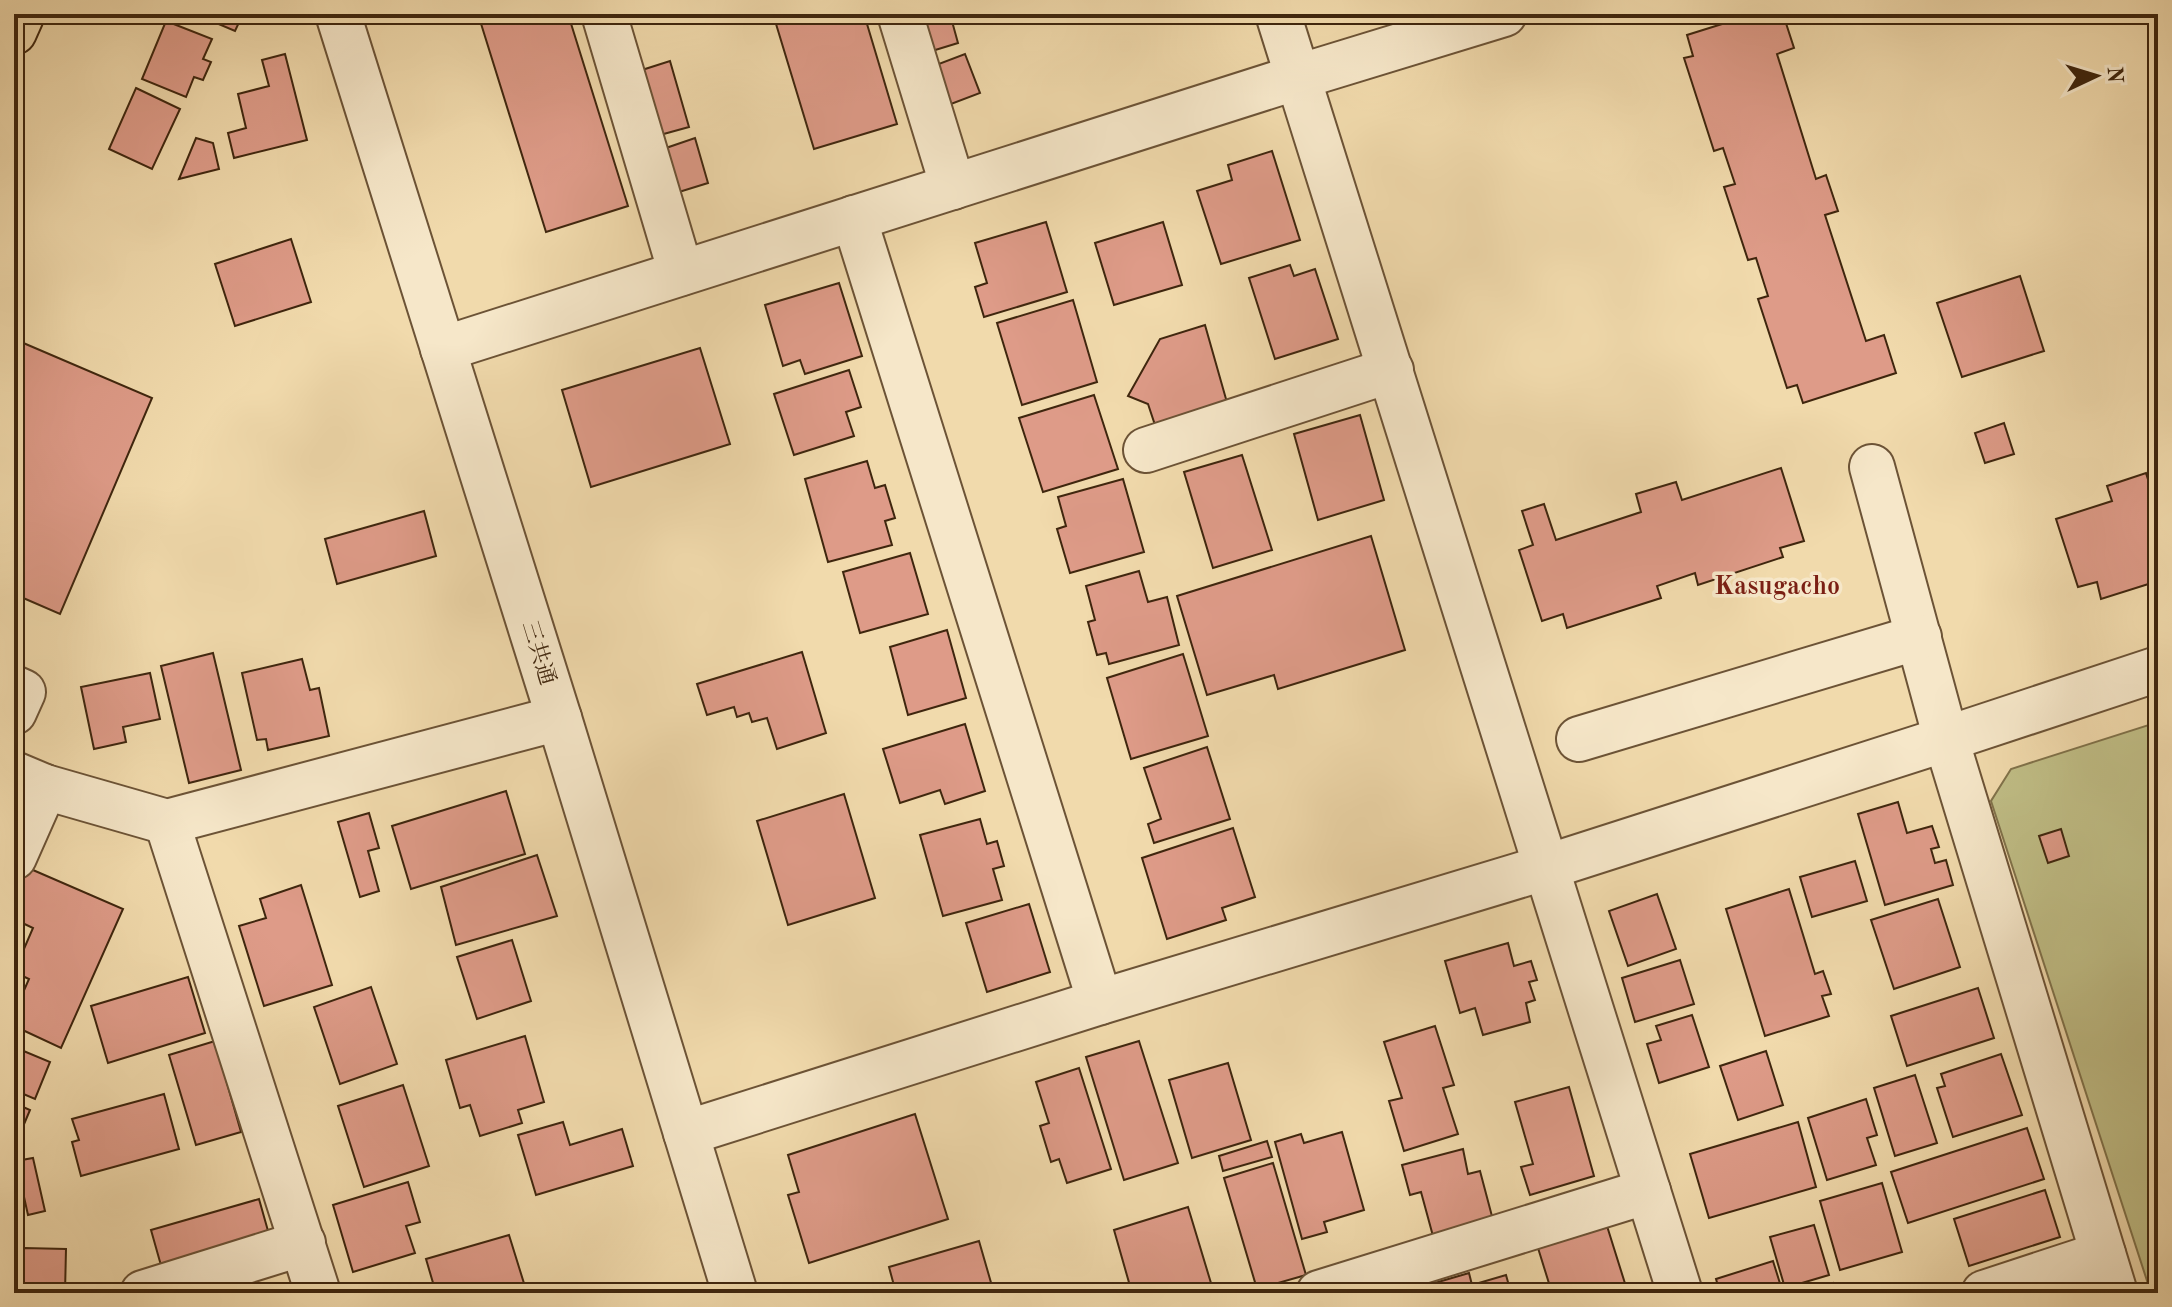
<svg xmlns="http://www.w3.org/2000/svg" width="2172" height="1307" font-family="'Old Standard TT','Noto Serif JP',serif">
	<rect width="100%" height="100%" fill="#f1daac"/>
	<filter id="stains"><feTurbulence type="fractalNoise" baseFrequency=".0025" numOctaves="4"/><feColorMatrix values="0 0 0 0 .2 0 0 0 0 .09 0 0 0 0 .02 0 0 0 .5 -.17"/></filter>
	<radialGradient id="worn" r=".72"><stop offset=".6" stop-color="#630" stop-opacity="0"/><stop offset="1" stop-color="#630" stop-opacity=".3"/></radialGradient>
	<polygon fill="#c0be86" stroke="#80724a" stroke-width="2" points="2158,722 2158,1293 2151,1293 1991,801 2011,769"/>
	<g fill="#de9b88" stroke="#3f260e" stroke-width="2">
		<polygon points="195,14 243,14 235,31"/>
		<polygon points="478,14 568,14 628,206 546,232"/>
		<polygon points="773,14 864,14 897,124 814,149"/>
		<polygon points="921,14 950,14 958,43 932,51"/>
		<polygon points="1754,14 1783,14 1794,48 1777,54 1816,179 1826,175 1838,211 1825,215 1866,341 1884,335 1896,373 1803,403 1797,385 1787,388 1758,299 1768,296 1756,258 1748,260 1724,187 1735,184 1723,148 1714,151 1684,58 1693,56 1687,35"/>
		<polygon points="166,21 212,39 203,59 211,62 203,80 194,77 186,97 142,79"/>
		<polygon points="285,54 307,140 234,158 228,133 246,128 238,94 269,86 262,60"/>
		<polygon points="965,54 980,93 951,104 936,65"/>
		<polygon points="670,61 689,127 660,135 642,70"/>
		<polygon points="136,88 180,109 152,169 109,149"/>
		<polygon points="196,138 213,143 219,169 179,179"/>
		<polygon points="695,138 708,183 679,192 666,148"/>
		<polygon points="1272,151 1300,240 1221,264 1197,191 1232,180 1228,165"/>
		<polygon points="1046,222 1067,292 984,317 975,287 987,283 975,243"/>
		<polygon points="1163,222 1182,285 1114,305 1095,243"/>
		<polygon points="291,239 311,302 235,326 215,264"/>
		<polygon points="1290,265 1294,276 1315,269 1338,339 1275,359 1249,278"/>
		<polygon points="2020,276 2044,351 1962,377 1937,303"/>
		<polygon points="839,283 862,356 805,374 800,360 783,366 765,305"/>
		<polygon points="1073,300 1097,382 1022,405 997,323"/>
		<polygon points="1205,325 1228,406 1156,428 1148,404 1128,396 1160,339"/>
		<polygon points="14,339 152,398 60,614 14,594"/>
		<polygon points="700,348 730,444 591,487 562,390"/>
		<polygon points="849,370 861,407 846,412 854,436 794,455 774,394"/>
		<polygon points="1094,395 1118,469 1043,492 1019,418"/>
		<polygon points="1360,415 1384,500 1318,520 1294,434"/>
		<polygon points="2004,423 2014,454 1985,463 1975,433"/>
		<polygon points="1242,455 1272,550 1213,568 1184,472"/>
		<polygon points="867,461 875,488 885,485 895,518 885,521 892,545 828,562 805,479"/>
		<polygon points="1781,468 1804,541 1780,548 1783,557 1698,585 1695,573 1657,586 1661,598 1567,628 1563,614 1542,621 1519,550 1533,545 1522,511 1544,504 1556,540 1641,512 1636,494 1676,482 1682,500"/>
		<polygon points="2146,473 2151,489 2158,487 2158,581 2101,599 2097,582 2078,587 2056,519 2112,501 2107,486"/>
		<polygon points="1123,479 1144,552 1070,573 1057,529 1066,526 1058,497"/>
		<polygon points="424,511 436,556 337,584 325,539"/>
		<polygon points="1371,536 1405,650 1278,689 1274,675 1207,695 1177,596"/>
		<polygon points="910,553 928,614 860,633 843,572"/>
		<polygon points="1139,571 1148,602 1167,597 1179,645 1109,664 1106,653 1097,655 1088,622 1095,620 1086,586"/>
		<polygon points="947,630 966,698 908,715 890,647"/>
		<polygon points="802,652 826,733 777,749 767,718 752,722 749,713 737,717 734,707 707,715 697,684"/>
		<polygon points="213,653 241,770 189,783 161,666"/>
		<polygon points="1183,654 1208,736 1131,759 1107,678"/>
		<polygon points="302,659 310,690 319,688 329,736 268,750 266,739 257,740 242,673"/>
		<polygon points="150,673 160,719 123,727 126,742 94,749 81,687"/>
		<polygon points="965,724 985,791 945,804 940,790 900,803 883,749"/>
		<polygon points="1207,747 1230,819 1154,843 1148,824 1161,819 1144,768"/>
		<polygon points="506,791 525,854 411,889 392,826"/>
		<polygon points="844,794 875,898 788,925 757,821"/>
		<polygon points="1898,802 1907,833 1932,826 1939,847 1931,849 1935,863 1946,860 1953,885 1885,905 1858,814"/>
		<polygon points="369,813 379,848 368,851 379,891 360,897 338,822"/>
		<polygon points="980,819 987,844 997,841 1004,866 993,869 1002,900 943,916 920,835"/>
		<polygon points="1233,828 1255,897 1222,908 1226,920 1167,939 1142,858"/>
		<polygon points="2061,829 2069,856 2048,863 2039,836"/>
		<polygon points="537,855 557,916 456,945 441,887"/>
		<polygon points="1855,861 1867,901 1812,917 1800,877"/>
		<polygon points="26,867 123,909 61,1048 14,1026 14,1013 29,979 14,972 33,928 14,919 14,894"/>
		<polygon points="301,885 332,985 264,1006 239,926 266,918 260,899"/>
		<polygon points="1789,889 1815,974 1823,971 1831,994 1822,996 1829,1016 1765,1036 1726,909"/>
		<polygon points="1657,894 1676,949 1628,966 1609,911"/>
		<polygon points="1938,899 1960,967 1894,989 1871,920"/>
		<polygon points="1029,904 1050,972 987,992 966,923"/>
		<polygon points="512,940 531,1001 477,1019 457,957"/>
		<polygon points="1508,943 1514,966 1531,961 1537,980 1529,982 1535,1000 1526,1003 1530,1022 1483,1035 1475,1008 1460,1013 1445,961"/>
		<polygon points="1680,960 1694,1004 1635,1022 1622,978"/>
		<polygon points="188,977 205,1033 108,1063 91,1006"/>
		<polygon points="371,987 397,1064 340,1084 314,1007"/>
		<polygon points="1978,988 1994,1038 1907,1066 1891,1016"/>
		<polygon points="1692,1015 1709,1067 1659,1083 1647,1044 1661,1040 1656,1026"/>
		<polygon points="1435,1026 1454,1085 1443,1088 1458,1134 1404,1151 1389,1101 1402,1098 1384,1042"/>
		<polygon points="525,1036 544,1102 518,1110 522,1123 480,1136 470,1105 460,1108 446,1060"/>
		<polygon points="215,1041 241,1132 196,1145 169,1055"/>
		<polygon points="1139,1041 1178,1163 1124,1180 1086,1057"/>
		<polygon points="14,1047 50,1062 35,1099 14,1090"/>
		<polygon points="1766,1051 1783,1105 1738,1120 1720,1066"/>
		<polygon points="2001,1054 2022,1115 1953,1137 1937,1088 1945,1086 1941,1074"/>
		<polygon points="1228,1063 1251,1140 1192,1158 1169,1080"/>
		<polygon points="1079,1068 1111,1169 1067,1183 1059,1159 1051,1162 1040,1126 1049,1123 1036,1082"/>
		<polygon points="1915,1075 1937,1143 1895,1156 1874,1088"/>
		<polygon points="403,1085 429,1166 364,1187 338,1106"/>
		<polygon points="1569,1087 1594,1176 1530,1195 1521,1167 1533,1164 1515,1102"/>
		<polygon points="164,1094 179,1149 81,1176 72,1142 79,1140 72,1119"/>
		<polygon points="1866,1099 1877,1135 1867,1138 1876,1165 1827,1180 1808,1118"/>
		<polygon points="14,1103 30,1110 14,1148"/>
		<polygon points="915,1114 948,1219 809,1263 788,1195 799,1192 788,1155"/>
		<polygon points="563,1122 570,1145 622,1129 633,1166 536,1195 518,1135"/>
		<polygon points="1798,1122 1816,1187 1709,1218 1690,1154"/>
		<polygon points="2027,1128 2044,1179 1908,1223 1891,1172"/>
		<polygon points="1342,1132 1364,1210 1324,1222 1327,1232 1302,1239 1275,1142 1301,1134 1304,1143"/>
		<polygon points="1267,1141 1272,1157 1223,1171 1219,1156"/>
		<polygon points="1463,1149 1468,1174 1480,1171 1493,1220 1433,1236 1421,1192 1410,1195 1402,1165"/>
		<polygon points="33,1158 45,1211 28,1215 16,1161"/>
		<polygon points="1273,1163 1306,1275 1257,1289 1224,1178"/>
		<polygon points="408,1182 420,1222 406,1226 415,1253 353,1272 333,1205"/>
		<polygon points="1882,1183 1902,1252 1840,1270 1820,1201"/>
		<polygon points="2045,1190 2060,1237 1969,1266 1954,1219"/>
		<polygon points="259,1199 272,1245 164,1276 151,1230"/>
		<polygon points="1188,1207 1214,1293 1132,1293 1114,1230"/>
		<polygon points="1814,1225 1829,1275 1785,1288 1770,1237"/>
		<polygon points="1607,1226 1628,1293 1552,1293 1538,1248"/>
		<polygon points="509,1235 527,1293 436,1293 426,1259"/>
		<polygon points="979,1241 994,1293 896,1293 889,1267"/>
		<polygon points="24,1248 66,1249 65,1293 24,1293"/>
		<polygon points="1773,1261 1783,1293 1720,1293 1716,1279"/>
		<polygon points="1469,1273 1472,1285 1506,1275 1511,1293 1423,1293 1421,1287"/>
		<polygon points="1833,1283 1836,1293 1797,1293"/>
		<polygon points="423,1284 425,1293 392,1293"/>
	</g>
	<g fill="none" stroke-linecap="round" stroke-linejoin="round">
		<defs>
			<g id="minor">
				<polyline points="338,14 559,718 735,1293"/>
				<polyline points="604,14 681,273"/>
				<polyline points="900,14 953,187"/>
				<polyline points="1278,14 1680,1293"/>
				<polyline points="854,218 1100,1002"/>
				<polyline points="443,349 1298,77 1504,14"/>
				<polyline points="1146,450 1391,370"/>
				<polyline points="1872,467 1946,739 2115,1293"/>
				<polyline points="14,688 23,692 14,712"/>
				<polyline points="1579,739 1919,637"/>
				<polyline points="14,774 45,787 167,822 559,718"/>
				<polyline points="167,822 318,1293"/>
				<polyline points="14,857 45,787"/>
				<polyline points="686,1133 1100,1002 1547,867 1946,739 2158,669"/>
				<polyline points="143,1293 303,1243"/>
				<polyline points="1319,1293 1648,1191"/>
				<polyline points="1984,1293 2103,1254"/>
			</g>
			<polyline id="major" points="14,32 22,14"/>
		</defs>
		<use href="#minor" stroke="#6c5336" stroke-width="48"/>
		<use href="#major" stroke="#3f260e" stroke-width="48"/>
		<use href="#minor" stroke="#f6e7c9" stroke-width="44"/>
		<use href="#major" stroke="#f1daac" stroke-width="44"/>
	</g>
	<g text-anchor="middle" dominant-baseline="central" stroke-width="7" stroke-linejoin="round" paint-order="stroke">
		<g font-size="22" fill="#3f260e" stroke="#f6e7c9">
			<text transform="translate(538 653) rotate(73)">三共通</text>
		</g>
		<g font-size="26" font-weight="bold" fill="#7a1f14" stroke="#f6e7c9">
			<text x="1777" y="587">Kasugacho</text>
		</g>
	</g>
	<rect width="2172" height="1307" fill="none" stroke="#f1daac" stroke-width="48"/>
	<rect x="16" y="16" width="2140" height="1275" fill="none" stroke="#3f260e" stroke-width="4"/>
	<rect x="24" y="24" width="2124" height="1259" fill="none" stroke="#3f260e" stroke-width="2"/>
	<g transform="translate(2096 76) rotate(86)" stroke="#f6e7c9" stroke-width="6" paint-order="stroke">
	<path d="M0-6L14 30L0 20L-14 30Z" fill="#3f260e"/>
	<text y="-12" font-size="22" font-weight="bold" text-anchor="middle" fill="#3f260e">N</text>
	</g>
	<rect width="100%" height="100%" filter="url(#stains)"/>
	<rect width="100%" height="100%" fill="url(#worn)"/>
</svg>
